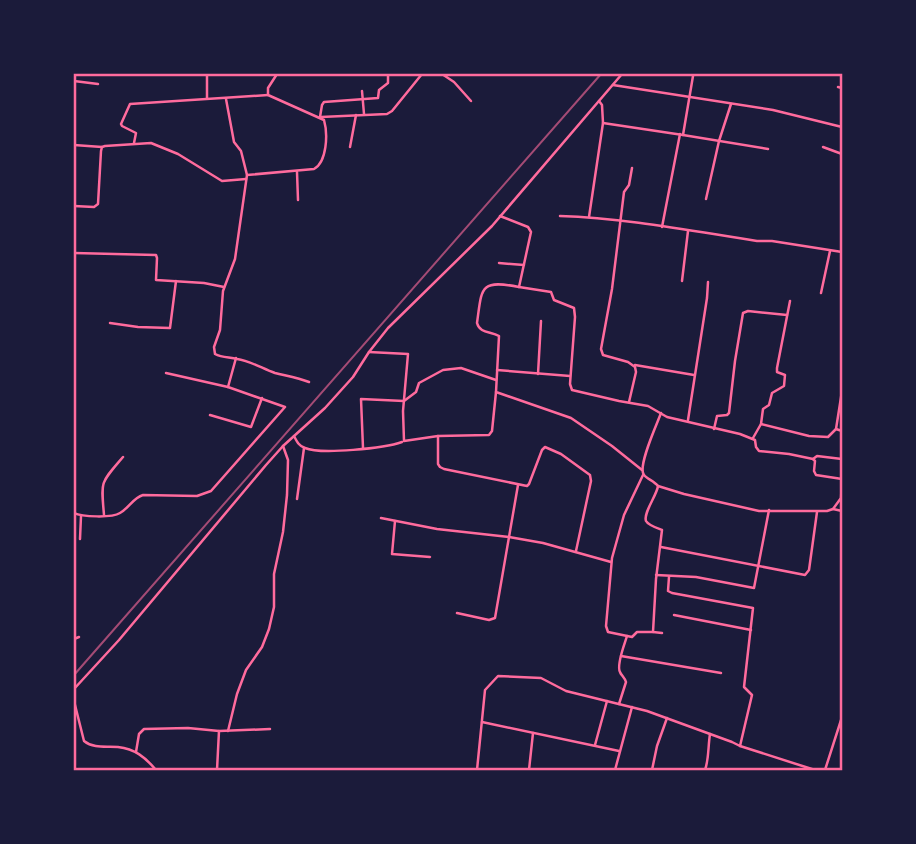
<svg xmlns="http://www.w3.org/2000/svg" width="916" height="844" font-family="'Sofia Sans Condensed',sans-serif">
	<rect width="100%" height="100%" fill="#1b1b3a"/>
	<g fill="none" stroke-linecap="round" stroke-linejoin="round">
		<polyline stroke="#12122b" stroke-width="5" points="74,766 77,770"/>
		<g stroke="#ff6b9d" stroke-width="2.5">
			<path d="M277,74l-9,14v7l56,25c4,14 3,42 -10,49l-67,6 -12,84 -12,32 -3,39 -6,17 1,7c7,4 15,3 22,5 14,2 26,10 38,14 12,3 23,5 34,9"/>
			<polyline points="442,74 454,82 471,101"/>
			<polyline points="74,81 98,84"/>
			<polyline points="613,85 773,110 842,127"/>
			<polyline points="838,87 842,88"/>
			<polyline points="362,91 364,114"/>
			<polyline points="207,98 207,74"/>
			<polyline points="226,99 234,142 241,151 247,175"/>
			<polyline points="320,117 322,105 324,102 378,98 379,90 388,83 388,74"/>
			<polyline points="321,117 387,114 392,111 422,74"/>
			<polyline points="603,123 683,135 768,149"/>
			<polyline points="683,135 693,76"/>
			<polyline points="134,143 136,133 122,126 121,124 130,104 268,95"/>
			<polyline points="74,145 102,147"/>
			<polyline points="350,147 356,115"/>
			<polyline points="823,147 842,154"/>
			<polyline points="297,172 298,200"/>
			<polyline points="706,199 719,141 731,104"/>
			<polyline points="74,206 94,207 98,204 101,151 102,147 105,146 151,143 178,154 222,181 246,179"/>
			<polyline points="500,216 528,227 531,232 519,287 551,292 554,300 574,308 575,317 570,384 572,390 619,401 648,406 667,417 740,434 755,440 756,447 759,451 789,454 813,459 815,461 814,471 816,475 842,479 841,498 833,509 827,511 759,511 684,494 658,486"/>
			<path d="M560,216c66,2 132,15 197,25h15l70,11"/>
			<polyline points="589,217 603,123 602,105 599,101"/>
			<polyline points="662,227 680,134"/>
			<polyline points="74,253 156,255 157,258 156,280 204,283 224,287"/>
			<polyline points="499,263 524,265"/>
			<polyline points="682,281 688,231"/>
			<path d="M519,287c-40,-8 -37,1 -42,36 3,11 14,8 22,13l-3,56 75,26 41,28 30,24"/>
			<polyline points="821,293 830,251"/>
			<polyline points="110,323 138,327 170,328 176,281"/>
			<polyline points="369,352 408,354 403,411 404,441 438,436 489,435 492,431 496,392"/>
			<polyline points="635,365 694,375"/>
			<polyline points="497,370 570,376"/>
			<polyline points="166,373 228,387"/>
			<polyline points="538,374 541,321"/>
			<polyline points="629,402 636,372 635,367 628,362 603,355 601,349 612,289 624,192 629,185 632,168"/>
			<path d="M661,413c-4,11 -24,54 -17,62 3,4 10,6 14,11 -1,9 -15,27 -12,35 2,4 11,7 16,9l-6,49 -3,53 9,1"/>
			<polyline points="210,415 251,427 262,398"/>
			<polyline points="688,420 707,298 708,282"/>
			<polyline points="761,424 809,436 828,437 836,429 842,391"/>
			<polyline points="714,429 717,416 727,415 729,413 735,361 743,313 748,311 787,315"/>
			<polyline points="836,429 842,431"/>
			<path d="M294,436c3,6 5,10 11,12 16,7 80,0 97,-6"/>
			<polyline points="438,436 438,464 440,467 444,469 527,486 529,484 542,450 545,447 561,454 590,475 591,481 576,551"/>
			<polyline points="753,438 761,424 763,409 769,405 772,393 784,386 785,375 777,372 777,368 790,301"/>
			<polyline points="363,448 361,399 404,401 416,392 419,383 443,370 461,368 496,380"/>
			<polyline points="813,459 817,456 842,459"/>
			<polyline points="643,475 624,515 612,558 606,626 608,632 632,637 637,632 653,632"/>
			<polyline points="297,499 304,448"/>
			<polyline points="833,509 842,511"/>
			<path d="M74,513c8,4 38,5 46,0 9,-5 13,-15 23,-18l54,1 14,-5 74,-84 -57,-20 8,-29"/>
			<path d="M104,515c-3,-35 -4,-31 19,-58"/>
			<polyline points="381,518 437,529 509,537 543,543 611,562"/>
			<polyline points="395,521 392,554 430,557"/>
			<polyline points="80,539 81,516"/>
			<polyline points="661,547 805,575 809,570 817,512"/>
			<polyline points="656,575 696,577 754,588 769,510"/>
			<polyline points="669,577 668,591 672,593 753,608 744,687 752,695 740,746"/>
			<polyline points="457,613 489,620 495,618 518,485"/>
			<polyline points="674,615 751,630"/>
			<polyline points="74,639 79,637"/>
			<polyline points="621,656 721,673"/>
			<path d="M619,704l7,-22c-1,-4 -5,-7 -6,-10 -4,-7 5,-29 7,-36"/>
			<polyline points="482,722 619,751"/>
			<polyline points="228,731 237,694 246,670 262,647 269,629 274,607 274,574 283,532 287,495 288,460 283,446"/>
			<polyline points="595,745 607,701"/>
			<polyline points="136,752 139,734 144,729 188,728 219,731"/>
			<polyline points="217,770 219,731 270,729"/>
			<polyline points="529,770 533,733"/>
			<polyline points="615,770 632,707"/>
			<polyline points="652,770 657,746 667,718"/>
			<path d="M705,770c4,-11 3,-24 5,-36"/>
			<polyline points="825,770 842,717"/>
		</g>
		<g stroke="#ff6b9d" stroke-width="2.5">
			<polyline points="74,689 119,640 266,465 283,446 325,408 353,377 369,352 388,328 492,226 622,74"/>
			<path d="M74,701l10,40c10,8 22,5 34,6 17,2 27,10 38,23"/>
			<polyline points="477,770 485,690 498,676 541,678 566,691 647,711 732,742 740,746 815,770"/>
		</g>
		<polyline stroke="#a44b75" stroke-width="2" points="74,675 601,74"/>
	</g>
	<rect width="916" height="844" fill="none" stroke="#1b1b3a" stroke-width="150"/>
	<rect x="75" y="75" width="766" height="694" fill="none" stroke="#ff6b9d" stroke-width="2.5"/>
</svg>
